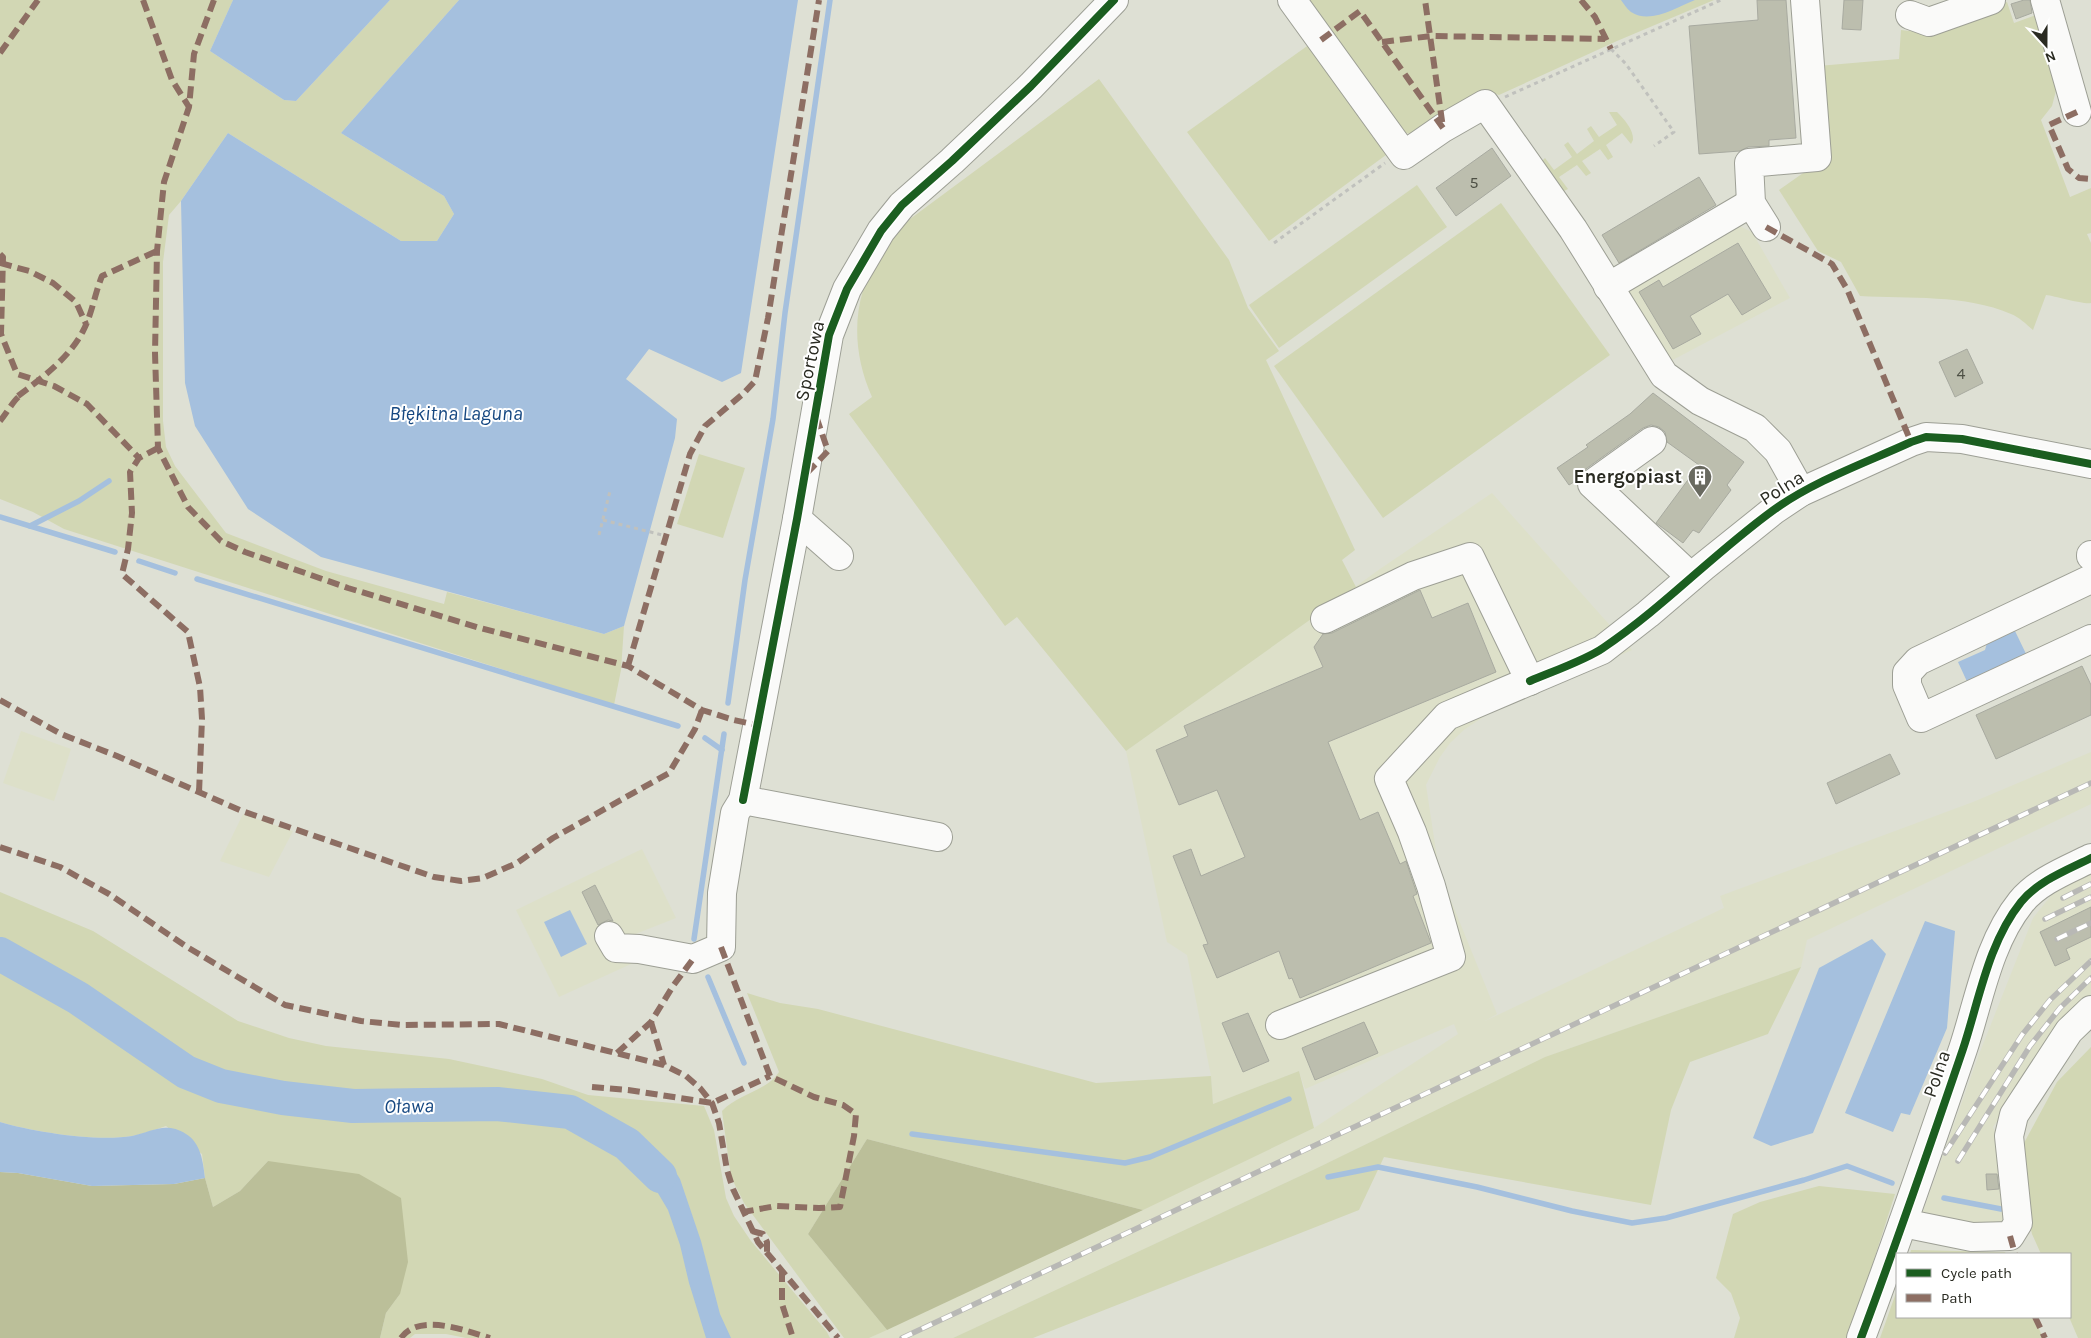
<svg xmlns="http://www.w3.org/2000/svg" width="2091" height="1338" font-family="Karla,sans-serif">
	<rect width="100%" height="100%" fill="#dee0d4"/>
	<g fill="#dde0c9">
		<polygon points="1733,223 1752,232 1790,298 1667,363 1622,290"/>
		<polygon points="1492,493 1632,650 1488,714 1465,729 1450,743 1440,757 1426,785 1439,871 1497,1014 1485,1021 1724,908 1720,896 1973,802 2091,752 2091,804 1807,940 1801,967 1545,1057 1313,1170 953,1338 869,1338 1314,1128 1458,1034 1454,1024 1305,1089 1299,1071 1213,1104 1211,1076 1187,955 1167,942 1126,751 1380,569"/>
		<polygon points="21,731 71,749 54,801 3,783"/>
		<polygon points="243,814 293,831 269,877 220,861"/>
		<polygon points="642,849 676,918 633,935 644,958 559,997 516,910"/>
		<polygon points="2091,872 2091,994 2067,1019 1993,1127 2004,1151 2005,1221 1994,1226 1921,1217 1978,1057 2033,918 2058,887"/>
	</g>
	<g fill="#d2d7b4">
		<polygon points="0,0 233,0 210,51 284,100 296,101 390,0 459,0 341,133 444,196 454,214 437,241 401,241 228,133 181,201 169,215 163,262 163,421 166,447 175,466 226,533 326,571 444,604 447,592 604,634 624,626 621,670 614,705 64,529 33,512 0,499"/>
		<polygon points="1301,0 1714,0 1617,41 1499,95 1490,92 1421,133 1410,134 1400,131"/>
		<path d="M2007,2l7,21 22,-8 22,68 -6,23 -11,14 29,77 21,-9v45l-4,1 4,9v60c-6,2 -36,-7 -45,-8l-13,35c-7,-6 -14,-13 -22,-16 -46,-20 -102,-15 -151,-18l-19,-34 -23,-11 -39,-61 44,-31 -5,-93 81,-7 2,-29 33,4 58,-27z"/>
		<polygon points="1310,44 1390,152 1269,241 1187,132"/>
		<path d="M1099,79l130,181 19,48 31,43 -13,9 89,190 -13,10 14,27 -230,164 -109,-134 -12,9 -156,-212 23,-17c-29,-66 -15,-130 38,-178z"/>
		<path d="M1609,112h8c7,7 17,18 16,28l-2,4 -9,-11 -16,12 7,12 -5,3 -8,-11 -18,12 9,12 -5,3 -9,-11 -18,12 9,12 -4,2 -5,-1 -17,-29 3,-3 9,12 18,-13 -8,-12 4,-3 9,12 17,-13 -7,-12 4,-3 8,11 18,-12z"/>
		<polygon points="1417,185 1447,227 1279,348 1249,305"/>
		<polygon points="1501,203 1610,355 1383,518 1274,366"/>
		<polygon points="699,454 745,468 723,538 677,524"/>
		<path d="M0,892l93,39 145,90 51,17 37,8 123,13 93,20 46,16 116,11 10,24 12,68 8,18 17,25 76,91 3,6h-364l-20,-4h-31l-5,4h-30l6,-25 14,-19 -132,-133 -28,30 -27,16 -8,-29 -3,-24 -36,-28c-12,4 -23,8 -34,10 -35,6 -98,-4 -132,-14z"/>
		<polygon points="1801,967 1768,1034 1690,1062 1671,1110 1651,1205 1384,1157 1359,1210 1033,1338 953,1338 1313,1170 1545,1057"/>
		<path d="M747,993l33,10 38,6 278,74 115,-7 2,28 86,-33 15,57 -171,82 -276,-71 -59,95 79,96 -18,8h-25l-100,-135 -13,-26 -9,-66c16,-17 45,-20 57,-39z"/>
		<polygon points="2091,1047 2091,1338 2078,1338 2069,1317 2070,1254 2041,1254 2032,1234 2022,1192 2024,1143 2057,1082"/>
		<polygon points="1819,1186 1895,1194 1849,1338 1734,1338 1740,1318 1731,1293 1716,1278 1733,1214 1760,1202"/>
		<polygon points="1911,1250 2005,1252 2006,1254 1910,1254"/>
		<polygon points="1897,1290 1897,1317 2034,1317 2043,1338 1880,1338"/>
	</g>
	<g fill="#bbbf99">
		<polygon points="867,1139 1143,1210 887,1330 808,1234"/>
		<polygon points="268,1161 359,1174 401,1198 408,1262 400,1294 386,1313 380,1338 0,1338 0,1172 18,1173 92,1186 174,1184 205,1178 213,1207 240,1191"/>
	</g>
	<g fill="#a5c0de">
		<polygon points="233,0 390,0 296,101 284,100 210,51"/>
		<polygon points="459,0 798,0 741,373 722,382 649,349 626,379 677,419 675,438 624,626 604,634 321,557 248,509 195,426 185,383 181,201 228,133 401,241 437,241 454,214 444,196 341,133"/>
		<path d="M1621,0h74c-18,7 -45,25 -64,12 -4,-3 -7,-8 -10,-12z"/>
		<polygon points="2015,631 2029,660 1970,688 1958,662 1985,650 1987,643"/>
		<polygon points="570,910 587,944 561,957 544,922"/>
		<polygon points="1925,921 1955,931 1947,1028 1910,1115 1901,1113 1893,1132 1845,1113"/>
		<polygon points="1872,939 1886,954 1813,1133 1771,1146 1753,1138 1819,968"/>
		<path d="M0,1122c34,10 97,20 132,14 20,-4 33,-15 54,-2 15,9 17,28 19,44l-31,6 -82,2 -74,-13 -18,-1z"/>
		<polygon points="632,1138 670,1163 680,1179 701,1241 720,1314 731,1338 706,1338 689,1283 680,1245 668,1210 646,1173 621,1152"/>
	</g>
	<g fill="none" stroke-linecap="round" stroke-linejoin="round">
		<g stroke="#a5c0de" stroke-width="5.5">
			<polyline points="0,517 115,552"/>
			<polyline points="30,526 79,501 109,481"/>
			<polyline points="139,561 175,573"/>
			<polyline points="197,579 678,726"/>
			<polyline points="728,703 745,580 773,419 785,313 830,0"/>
			<polyline points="705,738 722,750"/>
			<polyline points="694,939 724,734"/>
			<polyline points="708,977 744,1063"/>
			<polyline points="912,1134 1125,1163 1150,1157 1289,1099"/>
			<polyline points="1328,1177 1378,1167 1477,1187 1572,1211 1632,1223 1666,1218 1804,1180 1847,1166 1892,1183"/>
			<polyline points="1944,1198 2001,1209"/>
		</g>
		<polyline stroke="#a5c0de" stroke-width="34" points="0,954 78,998 186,1072 221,1086 283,1098 353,1106 497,1104 570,1112 627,1144 660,1176"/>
	</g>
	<g fill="#bcbeae" stroke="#a8aaa0">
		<polygon points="1757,0 1786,0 1796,138 1769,140 1769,146 1748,147 1740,151 1699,154 1689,26 1758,20"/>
		<polygon points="1844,0 1863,0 1861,30 1842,29"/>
		<polygon points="2024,0 2030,0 2032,13 2016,19 2011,4"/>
		<polygon points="1492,148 1511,176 1456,216 1436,188"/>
		<polygon points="1699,177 1716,205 1619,263 1602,235"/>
		<polygon points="1738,243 1771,298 1742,315 1728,294 1690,316 1701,334 1673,349 1639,292 1659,280 1663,287"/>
		<polygon points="1967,349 1983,383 1955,397 1939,362"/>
		<polygon points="1653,393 1744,462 1727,485 1731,490 1699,533 1693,530 1683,543 1656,523 1699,465 1667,442 1665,432 1659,427 1651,425 1643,428 1583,471 1577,480 1569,485 1557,468 1588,447 1586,445 1630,414"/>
		<polygon points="1420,590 1432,618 1468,603 1496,672 1328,742 1360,820 1378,812 1400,864 1406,861 1417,894 1413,896 1431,943 1300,998 1292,978 1289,979 1279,951 1217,978 1203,945 1208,944 1173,856 1191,849 1201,876 1245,857 1217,790 1179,805 1156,750 1188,736 1184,726 1323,667 1314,647 1323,634 1332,633"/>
		<polygon points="2082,666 2091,685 2091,715 1996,759 1976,715"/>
		<polygon points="1890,754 1900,774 1836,804 1827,783"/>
		<polygon points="595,885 613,921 608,920 598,925 582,892"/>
		<polygon points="2091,907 2091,937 2066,949 2070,959 2055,966 2040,932"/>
		<polygon points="1248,1013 1269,1061 1243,1072 1222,1023"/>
		<polygon points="1364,1022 1378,1053 1315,1080 1302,1048"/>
		<polygon points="1986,1174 1997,1174 1999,1189 1987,1190"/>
	</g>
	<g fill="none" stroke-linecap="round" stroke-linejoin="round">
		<defs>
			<g id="minor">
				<polyline points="1292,0 1404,155 1443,128 1485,104 1573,229 1664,375 1700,401 1755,428 1778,451 1801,492"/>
				<polyline points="2045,0 2077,112"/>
				<polyline points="1910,15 1929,22 1991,0"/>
				<polyline points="1766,227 1751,203 1749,163 1817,157 1805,0"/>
				<polyline points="1608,287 1751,203"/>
				<polyline points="1652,441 1592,484 1691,577"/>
				<polyline points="797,519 839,556"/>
				<polyline points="2091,555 2091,556"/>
				<polyline points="2091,579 1918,661 1907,673 1907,685 1921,718 2091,639"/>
				<polyline points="1325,619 1413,576 1470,557 1530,681"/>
				<polyline points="743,800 938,837"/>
				<polyline points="609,936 616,948 639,949 693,959 721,947 722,893 735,813 743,800 797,519 829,335 847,289 881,231 902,205 952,161 1031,86 1114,0"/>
				<polyline points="1280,1025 1451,957 1431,886 1412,832 1389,779 1447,716 1602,650 1648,614 1703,567 1774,510 1801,492 1911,442 1926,437 1962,439 2091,464"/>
				<polyline points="1903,1223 1972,1237 2010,1236 2018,1223 2009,1136 2014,1115 2069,1031 2091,1010"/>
				<path d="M1861,1338c36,-96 69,-192 102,-289 16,-48 25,-106 58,-147 17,-21 46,-32 70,-44"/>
			</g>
		</defs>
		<use href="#minor" stroke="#9d9f95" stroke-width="30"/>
		<g stroke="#c0c1bd" stroke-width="3" stroke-dasharray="4 4" stroke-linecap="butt">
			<polyline points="1611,49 1626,64 1674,132 1654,146"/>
			<polyline points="1505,97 1721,0"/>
			<polyline points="1274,243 1385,163"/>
			<polyline points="603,520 666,536"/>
			<polyline points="599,535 610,491"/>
		</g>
		<use href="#minor" stroke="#fafaf9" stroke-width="28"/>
		<defs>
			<g id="rail">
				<polyline points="2063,898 2091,884"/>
				<polyline points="2045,919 2091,897"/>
				<polyline points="2057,939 2091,923"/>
				<polyline points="1945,1153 2022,1035 2050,1000 2091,961"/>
				<polyline points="1958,1161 2030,1046 2060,1008 2091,978"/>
				<polyline points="902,1338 2091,783"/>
			</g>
		</defs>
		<use href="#rail" stroke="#b8b8b5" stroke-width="5.5"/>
		<use href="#rail" stroke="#fff" stroke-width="4" stroke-dasharray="11" stroke-linecap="butt"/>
		<g stroke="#8d6e63" stroke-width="6" stroke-dasharray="12 6" stroke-linecap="butt">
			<polyline points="143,0 172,80 189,107"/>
			<polyline points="214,0 194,54 189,107 164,182 157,251 155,353 158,448 188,507 221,541 245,552 348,588 480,628 628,666 702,710 734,720 757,725"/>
			<polyline points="1581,0 1595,17 1611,49"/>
			<polyline points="1321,40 1360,11 1443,128 1425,0"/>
			<polyline points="1382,42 1431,36 1605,39"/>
			<polyline points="0,53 38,0"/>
			<polyline points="2077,112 2049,125 2068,169 2079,178 2091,179"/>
			<polyline points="1766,227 1832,264 1847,289 1911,442"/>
			<polyline points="0,254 3,257 1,334 17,374 54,386 87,404 139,458"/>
			<polyline points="0,263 29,271 53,283 76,302 86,324"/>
			<path d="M18,396c24,-18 51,-38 65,-65 9,-17 12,-38 19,-55l55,-25"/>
			<path d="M0,421c7,-8 15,-24 23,-27"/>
			<polyline points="158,448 139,458 130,472 132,513 128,549 122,574 188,632 200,687 202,719 199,793"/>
			<polyline points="807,473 828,451 817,419"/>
			<polyline points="628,666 690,454 705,426 744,393 755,381 768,318 819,0"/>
			<polyline points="0,700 61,734 117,756 242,811 434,877 461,881 483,878 517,863 553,838 669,773 695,729 702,710"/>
			<polyline points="0,847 60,867 109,894 187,947 285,1005 361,1021 402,1025 499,1024 664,1065 686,1076 700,1088 712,1103 719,1123 727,1170 733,1189 758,1242 838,1338"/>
			<polyline points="721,947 770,1076 814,1097 843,1105 856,1114 854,1136 840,1207 819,1208 776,1206 743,1212"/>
			<polyline points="651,1022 664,1065"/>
			<polyline points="617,1053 651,1022 673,986 693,959"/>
			<polyline points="592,1087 628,1090 712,1103 770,1076"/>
			<polyline points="752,1231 763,1234 767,1242 767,1252"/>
			<polyline points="2010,1236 2015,1254"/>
			<polyline points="782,1270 782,1304 793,1338"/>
			<polyline points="2035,1317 2045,1338"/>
			<path d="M401,1338c18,-26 65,-7 89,0"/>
		</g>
		<defs>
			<g id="cycleway">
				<path d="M1530,681c21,-9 56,-21 73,-33 61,-41 112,-96 172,-139 41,-29 90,-46 136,-67l15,-5 36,2 129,25"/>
				<polyline points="743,800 797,519 829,335 847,289 881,231 902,205 952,161 1031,86 1114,0"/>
				<path d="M1861,1338c36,-96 69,-192 102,-289 16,-48 25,-106 58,-147 17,-21 46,-32 70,-44"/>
			</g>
		</defs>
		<use href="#cycleway" stroke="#fff" stroke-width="11"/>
		<use href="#cycleway" stroke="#1b5e20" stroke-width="8"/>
	</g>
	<defs>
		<symbol id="building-pin" viewBox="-11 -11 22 30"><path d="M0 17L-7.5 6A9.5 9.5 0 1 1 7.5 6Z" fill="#696a60" stroke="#fff"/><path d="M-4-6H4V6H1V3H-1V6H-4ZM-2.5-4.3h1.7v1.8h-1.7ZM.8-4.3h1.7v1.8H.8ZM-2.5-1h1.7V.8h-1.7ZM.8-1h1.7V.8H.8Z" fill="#fff"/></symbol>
	</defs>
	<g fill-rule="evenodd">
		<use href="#building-pin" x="1686" y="463" width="28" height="38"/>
	</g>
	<g text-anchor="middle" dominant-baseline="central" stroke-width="4" stroke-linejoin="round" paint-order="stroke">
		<g font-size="16" fill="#4e5045">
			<text x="1474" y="182">5</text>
			<text x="1961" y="373">4</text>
		</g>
		<g font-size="19" fill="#2a2b22" stroke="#fff">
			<text transform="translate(810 361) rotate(-78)">Sportowa</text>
			<text transform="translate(1782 488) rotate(-32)">Polna</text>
			<text transform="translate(1937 1074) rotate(-71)">Polna</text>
		</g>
		<g font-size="19" font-weight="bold" fill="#2a2b22" stroke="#fff" text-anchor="end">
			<text x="1682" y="477">Energopiast</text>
		</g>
		<g font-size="20" font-style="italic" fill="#154781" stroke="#fff">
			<text x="456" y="413">Błękitna Laguna</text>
			<text transform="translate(409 1106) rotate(-1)">Oława</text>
		</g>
	</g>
	<rect x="1896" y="1253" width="175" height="65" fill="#ffffff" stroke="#aaaaa7"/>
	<rect x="1906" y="1269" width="25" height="8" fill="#1b5e20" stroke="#aaaaa7"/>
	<text x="1941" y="1278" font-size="15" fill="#2a2b22">Cycle path</text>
	<rect x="1906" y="1294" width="25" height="8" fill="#8d6e63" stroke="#aaaaa7"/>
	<text x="1941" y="1303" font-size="15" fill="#2a2b22">Path</text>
	<g transform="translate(2046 45) rotate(159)" stroke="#ffffff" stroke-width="4" paint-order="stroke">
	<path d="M0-4L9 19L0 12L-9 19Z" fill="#2a2b22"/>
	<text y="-8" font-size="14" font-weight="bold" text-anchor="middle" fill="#2a2b22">N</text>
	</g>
</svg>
